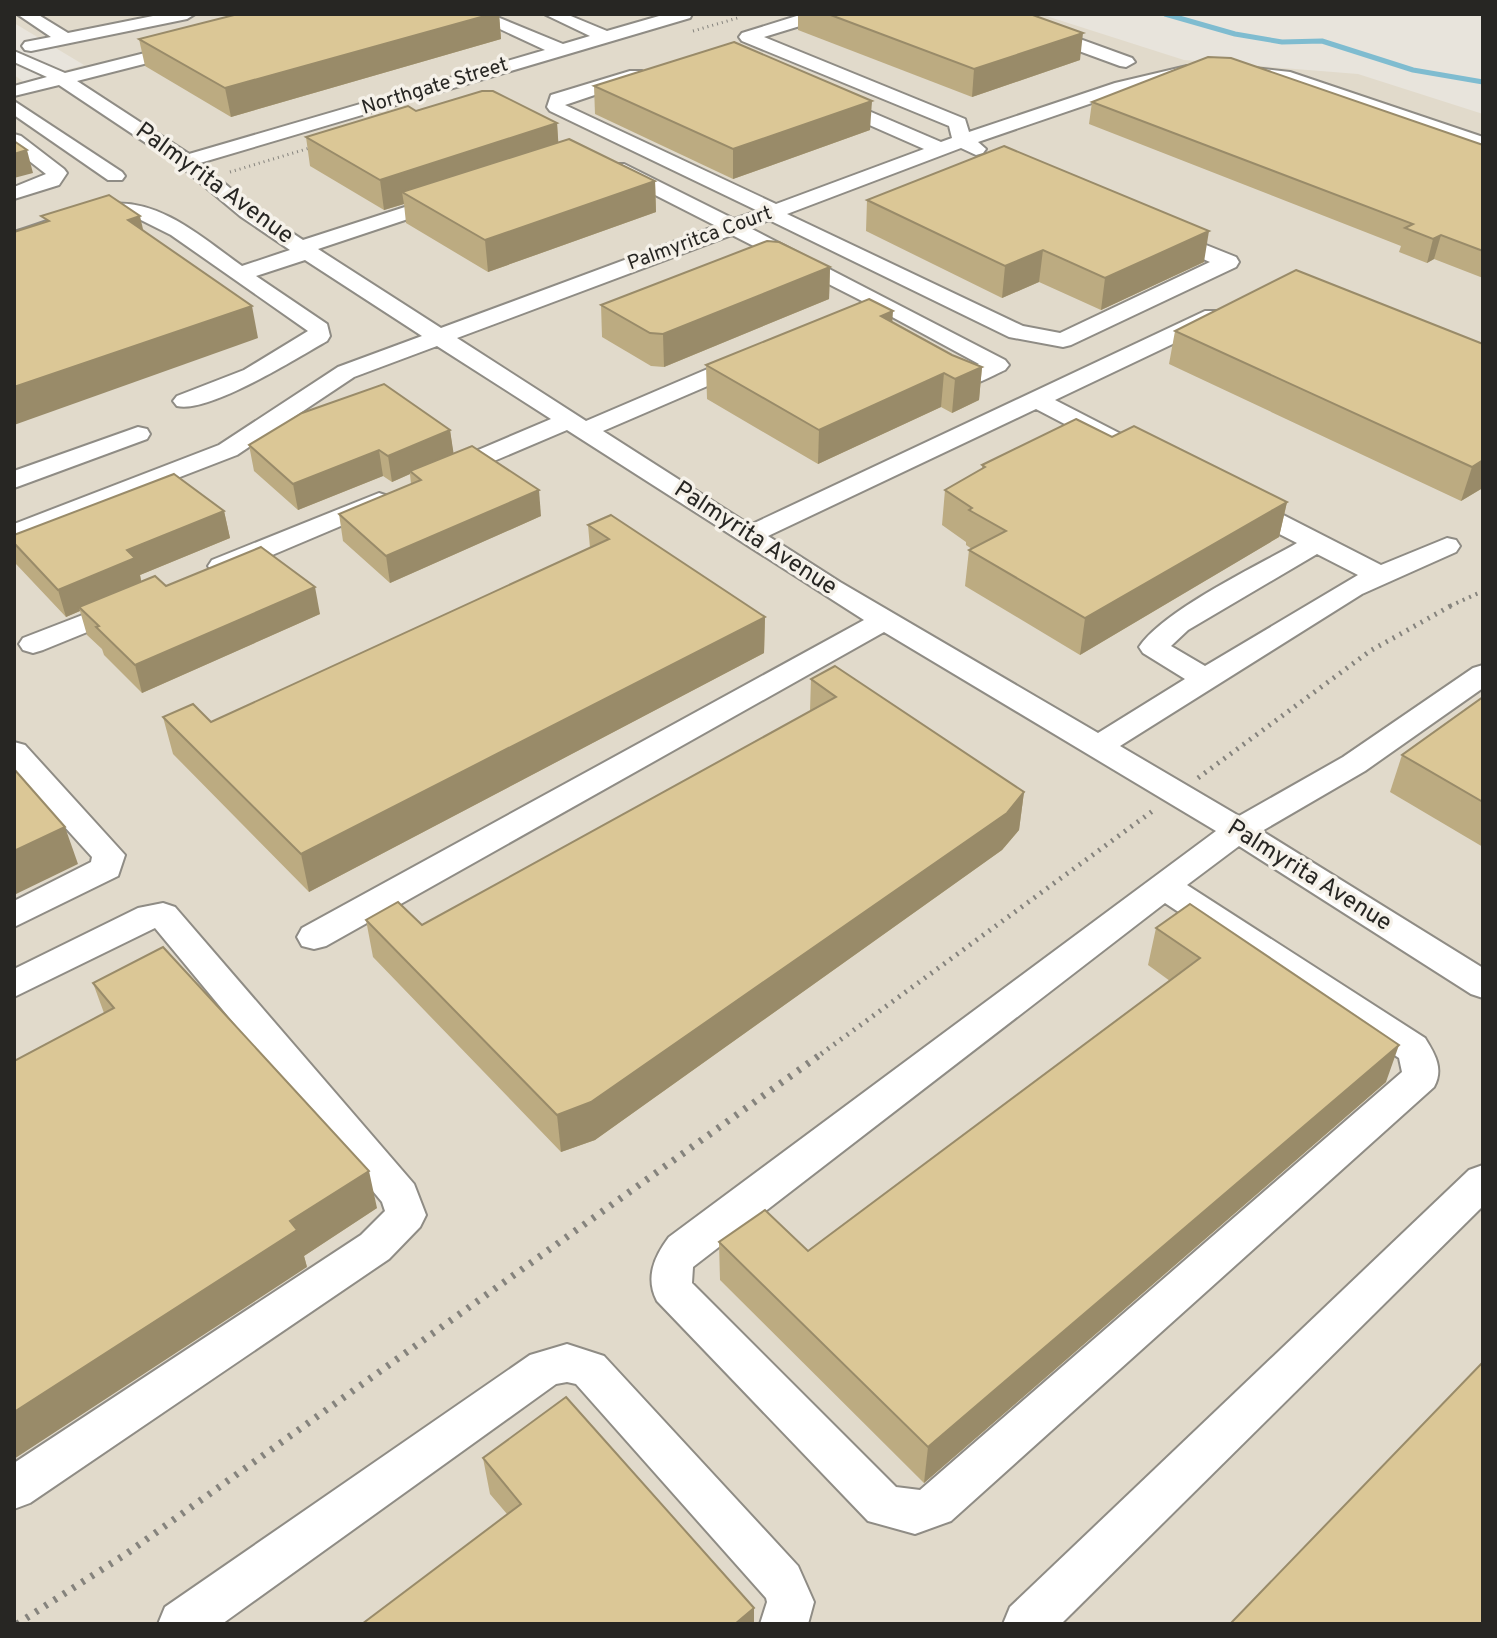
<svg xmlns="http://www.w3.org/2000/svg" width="1497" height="1638" font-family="Overpass,sans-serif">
	<rect width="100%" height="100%" fill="#e8e4dc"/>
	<polygon fill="#e1dacb" points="14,14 1040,14 1184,60 1358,74 1483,114 1483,1624 14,1624 14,75 24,82 84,65 14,23"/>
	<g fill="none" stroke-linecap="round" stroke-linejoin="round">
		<polyline stroke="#7fbcd0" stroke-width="5" points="1165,14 1235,34 1282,42 1322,41 1413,70 1483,82"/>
		<defs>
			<g id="minor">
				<polygon points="17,14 37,14 68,33 163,14 195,14 187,19 31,51 25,50 22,46 25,42 51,37"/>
				<path d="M468,14h22l73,30 27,-8 -46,-22h22l41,17 59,-17h26l-2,4 -490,145 54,45 49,32 136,-44h14l3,4 -3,4 -135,45 123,79 275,-102 -106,-54 -3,-4 3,-4h14l110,55 24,-8 -208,-100 -3,-4 4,-12 79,-24h12l3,4 -3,4 -77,26 211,99 148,-55 -100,-44 -3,-4 3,-4h12l105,45 11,-4 -3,-12 -207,-85 -3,-4 3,-4 61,-19h25l-2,4 -62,19 201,82 4,13 146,-49 72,-17 6,1 3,4 -3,4 -66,16 -149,51 8,7 -3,4 -7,2 -15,-7 -174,66 236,112 37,7 150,-71 -53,-23 -3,-4 3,-4h14l65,26 3,5 -3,5 -165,78 -8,2 -54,-10 -240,-117 -19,8 255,132 4,5 -4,5c-16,7 -36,20 -53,16l-4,-5 4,-5 27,-12 -96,-52 -35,15h-16l-3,-5 3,-5 34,-14 -134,-68 -275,103 129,83 152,-65h16l4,5 -4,5 -151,65 147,94 455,-214h16l3,5 -3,5 -166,79 66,34 3,5 -3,5h-18l-67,-35 -268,127 72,46 258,151 87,-54 -42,-26 -4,-6c25,-37 116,-80 158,-104l-63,-32 -4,-6 4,-6h18l129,66 66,-27 9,2 4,6 -4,6 -94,42 -242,152 119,70 104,-59 130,-89 10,-3v23l-118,83 -103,60 221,137v30l-12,-4 -232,-148 -52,39 238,153c10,16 19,31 9,49l-483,434 -36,13 -47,-13 -211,-220c-12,-23 -3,-44 12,-64l547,-406 -332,-199 -558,314 -12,3 -12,-3 -5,-9 5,-9 562,-308 -297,-190 -111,47h-18l-4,-5 4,-5 113,-48 -114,-73 -83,31 -117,78 -223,86v-17l205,-79 119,-78 84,-31 -117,-76 -49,16 71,48 3,12 -3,5c-30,17 -119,73 -150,65l-4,-5 4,-5 67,-26 64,-39 -137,-96 -32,-16 -28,-3 -97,29v-13c30,-9 64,-24 95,-28 51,-6 95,35 133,62l48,-16 -50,-34 -61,-51 -120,-80 -45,11v-10l33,-9 -33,-15v-11l51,22 120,-30 6,1 3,4 -3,4 -114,29 112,73 356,-104zM1317,554l41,21 -153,91 -34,-20 17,-16zM1165,903l234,155 3,14 -482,418 -24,-3 -204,-204 1,-16z"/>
				<polygon points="987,14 1011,14 1132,58 1135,62 1126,67 1120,66 989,18"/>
				<polygon points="1237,66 1290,72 1483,137 1483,149 1282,81 1231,75 1228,71"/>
				<polygon points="14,101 122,172 125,176 122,180 108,180 14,115"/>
				<polygon points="14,134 21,136 64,169 67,173 59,185 14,199 14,187 46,174 14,149"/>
				<polygon points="138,427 147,429 150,434 147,439 14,488 14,471"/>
				<polygon points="379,493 388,496 392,501 388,506 232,572 212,572 208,566 212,560"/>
				<polygon points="124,599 134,601 138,607 134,613 43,650 33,653 23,650 19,644 23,638"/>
				<polygon points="14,742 25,745 125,855 118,876 14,927 14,901 91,862 92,857 14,771"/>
				<polygon points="163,903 175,907 414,1184 426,1215 420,1227 389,1259 30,1503 14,1509 14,1463 361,1235 385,1211 382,1202 155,928 14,997 14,969 138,908"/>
				<polygon points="1483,1165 1483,1206 1061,1624 1003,1624 1010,1607 1469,1170"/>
				<polygon points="567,1344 604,1356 798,1566 814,1602 808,1624 760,1624 767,1602 766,1598 576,1384 567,1382 556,1384 222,1624 158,1624 165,1607 530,1355"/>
			</g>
		</defs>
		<use href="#minor" stroke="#8f8c85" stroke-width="4"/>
		<g stroke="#85837d" stroke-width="3" stroke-dasharray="1 4" stroke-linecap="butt">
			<polyline points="693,31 741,17"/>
			<polyline points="230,172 313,147"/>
		</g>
		<polyline stroke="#85837d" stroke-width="4" stroke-dasharray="2 5" stroke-linecap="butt" points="1450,606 1483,591"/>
		<g stroke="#85837d" stroke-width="5" stroke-dasharray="2 6" stroke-linecap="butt">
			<polyline points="1198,778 1370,651 1454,604"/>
			<polyline points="821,1054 1154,810"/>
		</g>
		<polyline stroke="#85837d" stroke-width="7" stroke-dasharray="3 8" stroke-linecap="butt" points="17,1624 126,1554 824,1052"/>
		<use href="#minor" fill="#fff" fill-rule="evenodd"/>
	</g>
	<g fill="#bcab81">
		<polygon points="311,14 499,14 501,39 231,117 145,66 139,39"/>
		<polygon points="798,14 1030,14 1080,60 972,97 798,30"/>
		<polygon points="594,86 870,130 733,179 595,114"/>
		<polygon points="1092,102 1483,145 1483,278 1434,259 1427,263 1399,252 1401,246 1089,124"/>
		<polygon points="416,111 557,123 558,142 655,181 656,212 488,272 406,223 404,204 384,210 310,166 306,137"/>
		<polygon points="867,200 1204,262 1101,310 1039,282 1002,298 866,231"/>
		<polygon points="830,267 829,299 664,367 651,366 602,337 601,305"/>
		<polygon points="892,322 952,355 982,367 979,400 952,413 941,407 818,464 707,399 706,365"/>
		<polygon points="1175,331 1483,344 1483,489 1481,489 1461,501 1169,364"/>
		<polygon points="450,430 453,453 541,516 390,583 343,541 339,514 411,484 410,474 392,482 383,476 298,510 254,471 249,445"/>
		<polygon points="1112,437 1287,502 1279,537 1080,655 965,586 969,550 972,549 966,545 966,542 942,525 945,490 982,469 982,465"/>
		<polygon points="224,511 230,538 140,575 141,582 320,614 142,693 104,655 102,649 87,635 80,611 66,617 16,564 14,556 14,535"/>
		<polygon points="588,525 765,617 764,653 309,892 173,754 163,717 211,722 590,548"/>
		<polygon points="811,679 1024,792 1019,830 1002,850 595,1140 561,1152 373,957 366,920 422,925 810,711"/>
		<polygon points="1483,697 1483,847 1390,792 1402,755"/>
		<polygon points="1156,928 1386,1082 924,1483 720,1280 719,1242 808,1251 1170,981 1148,965"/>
		<polygon points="93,983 377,1208 304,1256 307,1267 104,1013"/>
		<polygon points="483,1458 754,1608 754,1624 362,1624 507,1514 490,1494"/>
	</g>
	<g fill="#998b69">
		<polygon points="492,14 499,14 501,39 231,117 225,88"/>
		<polygon points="1083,33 1080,60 972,97 974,69"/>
		<polygon points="872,101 870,130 733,179 733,149"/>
		<polygon points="557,123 559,152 402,192 404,204 384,210 380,180"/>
		<polygon points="27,150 33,173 14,178 14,154"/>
		<polygon points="655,181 656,212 488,272 485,240"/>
		<polygon points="140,216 147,247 128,220"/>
		<polygon points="1209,231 1204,262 1101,310 1105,278"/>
		<polygon points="1441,235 1434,259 1427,263 1433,239"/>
		<polygon points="1043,250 1039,282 1002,298 1005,266"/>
		<polygon points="830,267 829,299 664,367 663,334"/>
		<polygon points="252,306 258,338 14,425 14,387"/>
		<polygon points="893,311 891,344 881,316"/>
		<polygon points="982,367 979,400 952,413 955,379"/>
		<polygon points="944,373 941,407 818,464 819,430"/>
		<polygon points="450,430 454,456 410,471 410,474 392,482 388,456"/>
		<polygon points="379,450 383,476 298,510 293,484"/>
		<polygon points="1483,460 1483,484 1481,489 1461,501 1472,467"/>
		<polygon points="539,490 541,516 390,583 386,556"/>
		<polygon points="1287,502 1279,537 1080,655 1085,618"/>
		<polygon points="224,511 230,538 140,575 142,585 79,607 80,611 66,617 58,590 127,550"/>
		<polygon points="315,587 320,614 142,693 135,665"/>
		<polygon points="765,617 764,653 309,892 301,854"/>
		<polygon points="1024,792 1019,830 1002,850 595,1140 561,1152 557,1115"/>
		<polygon points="65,827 78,864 14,895 14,851"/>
		<polygon points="1399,1045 1386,1082 924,1483 928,1447"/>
		<polygon points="369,1171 377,1208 304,1256 307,1267 14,1459 14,1412 290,1221"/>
		<polygon points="754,1608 754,1624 735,1624"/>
	</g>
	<g fill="#dbc796" stroke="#998b69" stroke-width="2">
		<polygon points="238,14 308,15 492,14 225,88 139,39"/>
		<polygon points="828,14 1030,14 1083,33 974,69"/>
		<polygon points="734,42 872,101 733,149 594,86"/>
		<polygon points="1208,57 1231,58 1483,145 1483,251 1441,235 1433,239 1405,228 1413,224 1092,102"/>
		<polygon points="482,91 493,91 557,123 380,180 306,137 408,106 416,111"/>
		<polygon points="569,139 655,181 485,240 402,192"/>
		<polygon points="14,141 27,150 14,154"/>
		<polygon points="1004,146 1209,231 1105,278 1043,250 1005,266 867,200"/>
		<polygon points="109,195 140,216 128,220 252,306 14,387 14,232 49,221 41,216"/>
		<polygon points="767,241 779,242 830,267 663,334 650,333 601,305"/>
		<polygon points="1296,270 1483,344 1483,460 1472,467 1175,331"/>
		<polygon points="869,299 893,311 881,316 952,355 982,367 955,379 944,373 819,430 706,365"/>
		<polygon points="384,384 450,430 388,456 379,450 293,484 249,445 302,413"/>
		<polygon points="1076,419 1112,437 1134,426 1287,502 1085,618 969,550 1006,531 969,510 972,508 945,490 985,467 982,465"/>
		<polygon points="472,446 539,490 386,556 339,514 421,480 410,471"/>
		<polygon points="174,474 224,511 127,550 135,558 58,590 14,543 14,535"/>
		<polygon points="611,515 765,617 301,854 163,717 193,704 211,722 609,539 588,525"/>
		<polygon points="261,547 315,587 135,665 96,627 99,626 79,607 155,576 166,586"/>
		<polygon points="835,666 1024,792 1007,813 591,1102 557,1115 366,920 398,902 422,925 836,697 811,679"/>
		<polygon points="1483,697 1483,802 1402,755"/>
		<polygon points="14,769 65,827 14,851"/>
		<polygon points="1190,904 1399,1045 928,1447 719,1242 765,1210 808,1251 1200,958 1156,928"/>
		<polygon points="163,947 369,1171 290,1221 297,1230 14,1412 14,1061 114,1008 93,983"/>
		<polygon points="1483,1362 1483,1624 1230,1624"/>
		<polygon points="566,1397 754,1608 735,1624 362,1624 521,1504 483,1458"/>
	</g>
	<g text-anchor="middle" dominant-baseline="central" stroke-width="7" stroke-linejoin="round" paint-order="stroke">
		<g font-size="20" fill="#272623" stroke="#f5f1e9">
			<text transform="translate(435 87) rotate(-17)">Northgate Street</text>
			<text transform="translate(700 239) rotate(-20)">Palmyritca Court</text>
		</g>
		<g font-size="24" fill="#272623" stroke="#f5f1e9">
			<text transform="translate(214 184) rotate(36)">Palmyrita Avenue</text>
			<text transform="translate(755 539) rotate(33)">Palmyrita Avenue</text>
			<text transform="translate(1309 876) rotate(32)">Palmyrita Avenue</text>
		</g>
	</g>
	<rect width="1497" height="1638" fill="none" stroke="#272623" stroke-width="32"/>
</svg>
